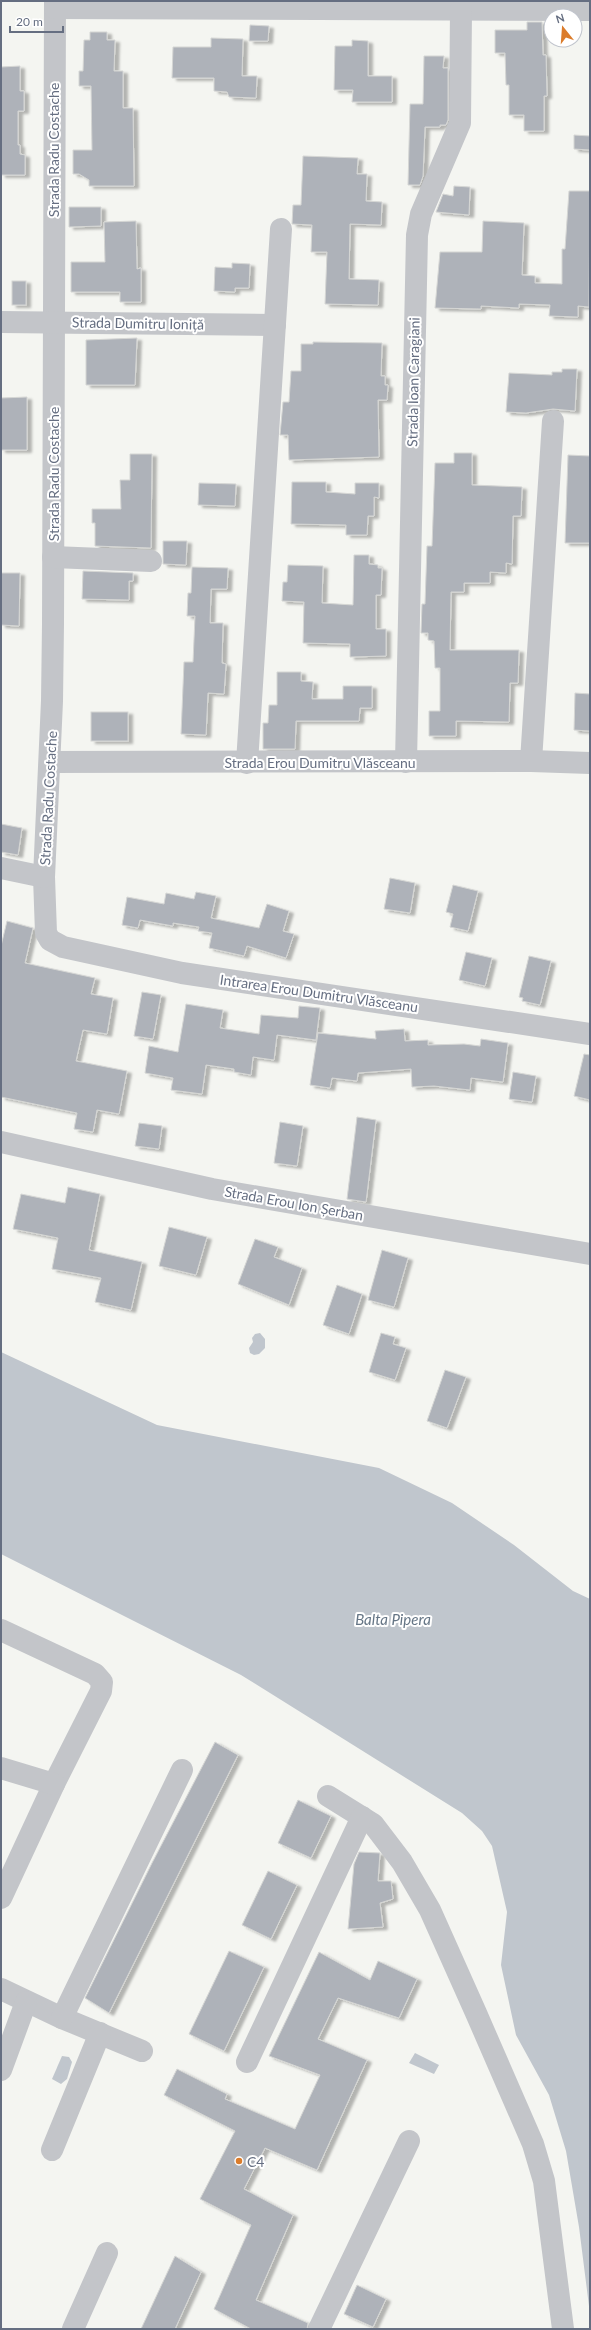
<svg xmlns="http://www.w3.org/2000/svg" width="591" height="2330" font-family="Lato,sans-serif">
	<defs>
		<filter id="shadow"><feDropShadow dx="4.5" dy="2.5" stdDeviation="1" flood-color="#0004"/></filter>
	</defs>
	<rect width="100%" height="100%" fill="#f4f5f1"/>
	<g fill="#c0c6cd">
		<polygon points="260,1333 265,1339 265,1348 259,1354 254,1355 250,1353 249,1348 253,1342 252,1338 255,1334"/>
		<polygon points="1,1352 157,1425 379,1468 452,1503 514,1545 573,1591 590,1599 590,2314 579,2227 566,2151 549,2095 516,2035 501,1965 507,1912 492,1846 482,1831 462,1813 241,1675 1,1554"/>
		<polygon points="415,2053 439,2065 434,2074 409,2063"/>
		<polygon points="62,2056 69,2057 72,2062 67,2079 61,2084 52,2079"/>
	</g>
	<g fill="#aeb2b9" stroke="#d5d6d4" filter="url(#shadow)">
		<polygon points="527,22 542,22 543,55 546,55 547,96 544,96 544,131 524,131 524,115 509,115 509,85 506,85 505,53 495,53 495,30 527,30"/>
		<polygon points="250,25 269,26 268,41 249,41"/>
		<polygon points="90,32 107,32 107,40 115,40 114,71 123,71 123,108 133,108 134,186 89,186 89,180 79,174 73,174 73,150 92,150 91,86 79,86 79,71 83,71 84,40 90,40"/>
		<polygon points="211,38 243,39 242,76 257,76 256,98 229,97 227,92 214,91 214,78 172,78 173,47 211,47"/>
		<polygon points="352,40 368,41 368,76 392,76 392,102 352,102 353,90 334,90 335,46 352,46"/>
		<polygon points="424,56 444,56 443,68 448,68 448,120 446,125 440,125 440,127 425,127 423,176 420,185 408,185 410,104 423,104"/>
		<polygon points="20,66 20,91 24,91 24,111 18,111 18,145 20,145 20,154 25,155 25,175 1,175 1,67"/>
		<polygon points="574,135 590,136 590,150 574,149"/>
		<polygon points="303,156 358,158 357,174 367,174 366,201 382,202 381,225 350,224 349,279 379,280 378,305 325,304 327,252 311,252 312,225 292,224 293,205 301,205"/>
		<polygon points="454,186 470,187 469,215 436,212 443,194 453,196"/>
		<polygon points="569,191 590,191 589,307 578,306 578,317 549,316 550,305 519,304 519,308 481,306 481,309 435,308 440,252 482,252 483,221 524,223 522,275 535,276 535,283 562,284 562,249 565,249"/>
		<polygon points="69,207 101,207 101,226 69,227"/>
		<polygon points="136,221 137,269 141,268 141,302 120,302 120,292 71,292 71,262 105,262 104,222"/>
		<polygon points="232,263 250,264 249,288 235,288 235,292 214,291 215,267 232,268"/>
		<rect x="12" y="281" width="14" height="24"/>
		<polygon points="137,338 135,385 86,385 86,340"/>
		<polygon points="313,342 382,343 381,376 385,376 385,385 388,385 387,400 378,400 379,457 289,460 288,435 280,435 283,402 289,402 291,371 301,371 301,344 313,344"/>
		<polygon points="562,369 577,369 575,411 553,409 526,413 506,412 509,373 552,375 552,372 562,372"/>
		<polygon points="27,397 27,450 1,450 1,398"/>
		<polygon points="454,453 472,453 472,485 522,487 521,516 513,516 512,564 506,563 506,573 490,572 490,583 464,583 464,592 451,592 450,650 519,650 518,683 510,683 509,722 456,721 456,736 429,736 429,711 440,711 440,668 435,668 434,641 428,640 428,633 421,633 422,604 425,604 427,546 432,546 435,463 454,463"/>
		<polygon points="130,454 152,454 151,548 95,546 95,523 92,523 92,509 121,509 120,480 130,480"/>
		<polygon points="568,455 590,456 590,543 565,543"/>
		<polygon points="292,482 326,482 326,492 355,494 355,483 379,483 379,498 374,497 374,516 368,516 367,535 346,535 346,525 291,524"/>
		<polygon points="199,483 236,484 235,506 198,505"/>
		<polygon points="163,541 187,541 186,565 163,564"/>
		<polygon points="354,555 369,555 369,564 378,565 378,568 382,568 381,595 376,595 376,629 386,629 386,656 350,657 350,644 303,643 304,602 282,601 283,582 287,582 288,565 323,566 322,603 353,605"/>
		<polygon points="192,567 228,568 227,589 211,589 210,623 223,623 222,663 226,664 224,694 208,693 206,735 181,734 184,662 193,662 195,616 187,616 188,593 191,593"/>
		<polygon points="83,571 133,573 133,581 129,581 129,600 82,599"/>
		<polygon points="1,573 20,573 19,626 1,625"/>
		<polygon points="277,672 301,672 301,681 313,682 312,699 343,699 343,686 372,686 372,708 360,708 359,721 296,721 295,749 263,749 263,723 268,723 269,705 277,705"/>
		<polygon points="575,693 590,694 590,731 574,730"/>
		<rect x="91" y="712" width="37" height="29"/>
		<polygon points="1,824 22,828 18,855 1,852"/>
		<polygon points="390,878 415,883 410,913 384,909"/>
		<polygon points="453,885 478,891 468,931 450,927 453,914 446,912"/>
		<polygon points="196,892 216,896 211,918 259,928 267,904 289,911 283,931 294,934 286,958 247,946 244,956 209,948 212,933 198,931 199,927 173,923 173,926 140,920 138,928 122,925 127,897 164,904 166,893 194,899"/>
		<polygon points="7,921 33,928 25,963 95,978 91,994 113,998 107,1034 83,1030 76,1061 127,1071 119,1114 97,1110 93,1132 74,1129 77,1113 1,1097 1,946"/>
		<polygon points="466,952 492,958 485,986 459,980"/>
		<polygon points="529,956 551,961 540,1005 522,1001 523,998 519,997"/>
		<polygon points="142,992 161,995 153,1039 134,1036"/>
		<polygon points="186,1004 223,1010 220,1028 259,1034 261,1015 298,1018 299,1006 320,1008 316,1040 277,1035 274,1060 253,1057 251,1075 234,1072 234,1069 206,1065 202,1094 171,1090 173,1078 145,1073 149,1046 178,1052"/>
		<polygon points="404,1029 405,1041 428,1040 428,1045 464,1044 480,1046 481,1039 508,1043 503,1082 471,1078 470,1090 434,1086 412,1087 411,1069 358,1073 357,1081 332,1078 330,1088 310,1085 318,1033 376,1039 375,1031"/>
		<polygon points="584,1054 590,1055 590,1100 574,1096"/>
		<polygon points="513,1072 536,1076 532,1102 509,1099"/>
		<polygon points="357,1117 376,1120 366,1202 347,1199"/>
		<polygon points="280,1122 303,1126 297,1166 274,1163"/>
		<polygon points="139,1123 162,1126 159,1149 135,1146"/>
		<polygon points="68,1187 100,1194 89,1250 142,1262 131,1310 95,1302 101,1278 52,1269 58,1238 13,1229 21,1194 65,1203"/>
		<polygon points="169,1227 207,1237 196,1275 159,1266"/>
		<polygon points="255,1239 278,1247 274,1257 302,1268 289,1305 238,1284"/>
		<polygon points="382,1250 408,1258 394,1307 368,1300"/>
		<polygon points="337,1285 362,1294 349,1334 323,1325"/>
		<polygon points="381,1333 395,1337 393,1344 406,1348 395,1380 369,1372"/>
		<polygon points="445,1370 466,1377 447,1428 427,1421"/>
		<polygon points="215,1742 238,1755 109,2013 85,1998 152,1863"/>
		<polygon points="298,1800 331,1816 311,1858 278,1843"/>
		<polygon points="359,1852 380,1853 378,1881 391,1881 393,1899 380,1903 383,1927 348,1929 354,1864"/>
		<polygon points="268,1871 297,1885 271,1939 242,1925"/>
		<polygon points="229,1951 264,1967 224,2051 189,2034"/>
		<polygon points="319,1952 370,1980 378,1961 417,1979 399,2018 338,1998 318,2039 367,2060 317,2170 265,2148 244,2189 293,2215 256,2300 308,2323 307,2329 251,2329 214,2309 251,2225 200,2199 235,2131 164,2095 177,2069 227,2094 225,2099 295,2129 320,2075 269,2056"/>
		<polygon points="175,2256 201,2272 175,2329 141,2329"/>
		<polygon points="357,2285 386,2299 373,2327 344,2314"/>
	</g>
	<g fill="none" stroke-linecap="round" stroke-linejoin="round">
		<g stroke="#c3c5c9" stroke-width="22">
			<polyline points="55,1 53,624 52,701 44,877 46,933 50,940 63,947 182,973 590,1034"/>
			<polyline points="55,8 590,10"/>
			<polyline points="1,322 275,325"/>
			<polyline points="53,557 151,561"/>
			<polyline points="531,761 553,421"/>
			<polyline points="50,762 531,761 590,763"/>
			<polyline points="406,762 417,235 421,214 460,123 461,10"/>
			<polyline points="247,763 281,229"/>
			<polyline points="1,868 44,877"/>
			<polyline points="1,1142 212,1189 590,1254"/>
			<polyline points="1,1630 95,1674 102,1682 101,1691 54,1784 1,1898"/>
			<polyline points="1,1768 54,1784"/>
			<polyline points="328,1796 373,1824 402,1862 430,1910 476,2013 533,2144 544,2181 563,2329"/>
			<polyline points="1,1989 62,2018 142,2051"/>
			<polyline points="62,2018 182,1770"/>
			<polyline points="247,2062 362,1817"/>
			<polyline points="1,2070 26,2002"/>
			<polyline points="52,2150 100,2033"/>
			<polyline points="73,2329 107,2253"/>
			<polyline points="319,2329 409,2141"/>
		</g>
	</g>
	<circle fill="#db7c2b" stroke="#fff" stroke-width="1.5" cx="239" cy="2161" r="4"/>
	<g text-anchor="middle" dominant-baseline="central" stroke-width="4" stroke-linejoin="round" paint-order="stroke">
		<g font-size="14" fill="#656e81" stroke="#fff">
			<text transform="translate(53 150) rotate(-90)">Strada Radu Costache</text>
			<text transform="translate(138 323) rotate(1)">Strada Dumitru Ioniță</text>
			<text transform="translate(413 382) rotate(-89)">Strada Ioan Caragiani</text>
			<text transform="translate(53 474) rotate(-90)">Strada Radu Costache</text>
			<text x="320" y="762">Strada Erou Dumitru Vlăsceanu</text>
			<text transform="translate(48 798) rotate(-87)">Strada Radu Costache</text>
			<text transform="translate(319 993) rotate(8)">Intrarea Erou Dumitru Vlăsceanu</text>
			<text transform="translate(294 1203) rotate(10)">Strada Erou Ion Șerban</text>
		</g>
		<g font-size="14" fill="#656e81" stroke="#fff" text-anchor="start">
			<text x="247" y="2161">C4</text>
		</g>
		<g font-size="15" font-style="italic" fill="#657585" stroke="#fff">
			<text x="393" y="1619">Balta Pipera</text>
		</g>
	</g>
	<rect width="591" height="2330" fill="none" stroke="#656e81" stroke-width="4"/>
	<g transform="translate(563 28) rotate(343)"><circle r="19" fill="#ffffff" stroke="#c1c5cd"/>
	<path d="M0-3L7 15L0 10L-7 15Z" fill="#db7c2b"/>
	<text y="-6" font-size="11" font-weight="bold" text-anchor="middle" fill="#656e81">N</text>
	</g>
	<path d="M10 26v6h53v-6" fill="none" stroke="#656e81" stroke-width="2"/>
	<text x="16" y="26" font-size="12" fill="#656e81" stroke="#ffffff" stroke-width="3" paint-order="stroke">20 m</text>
</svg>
